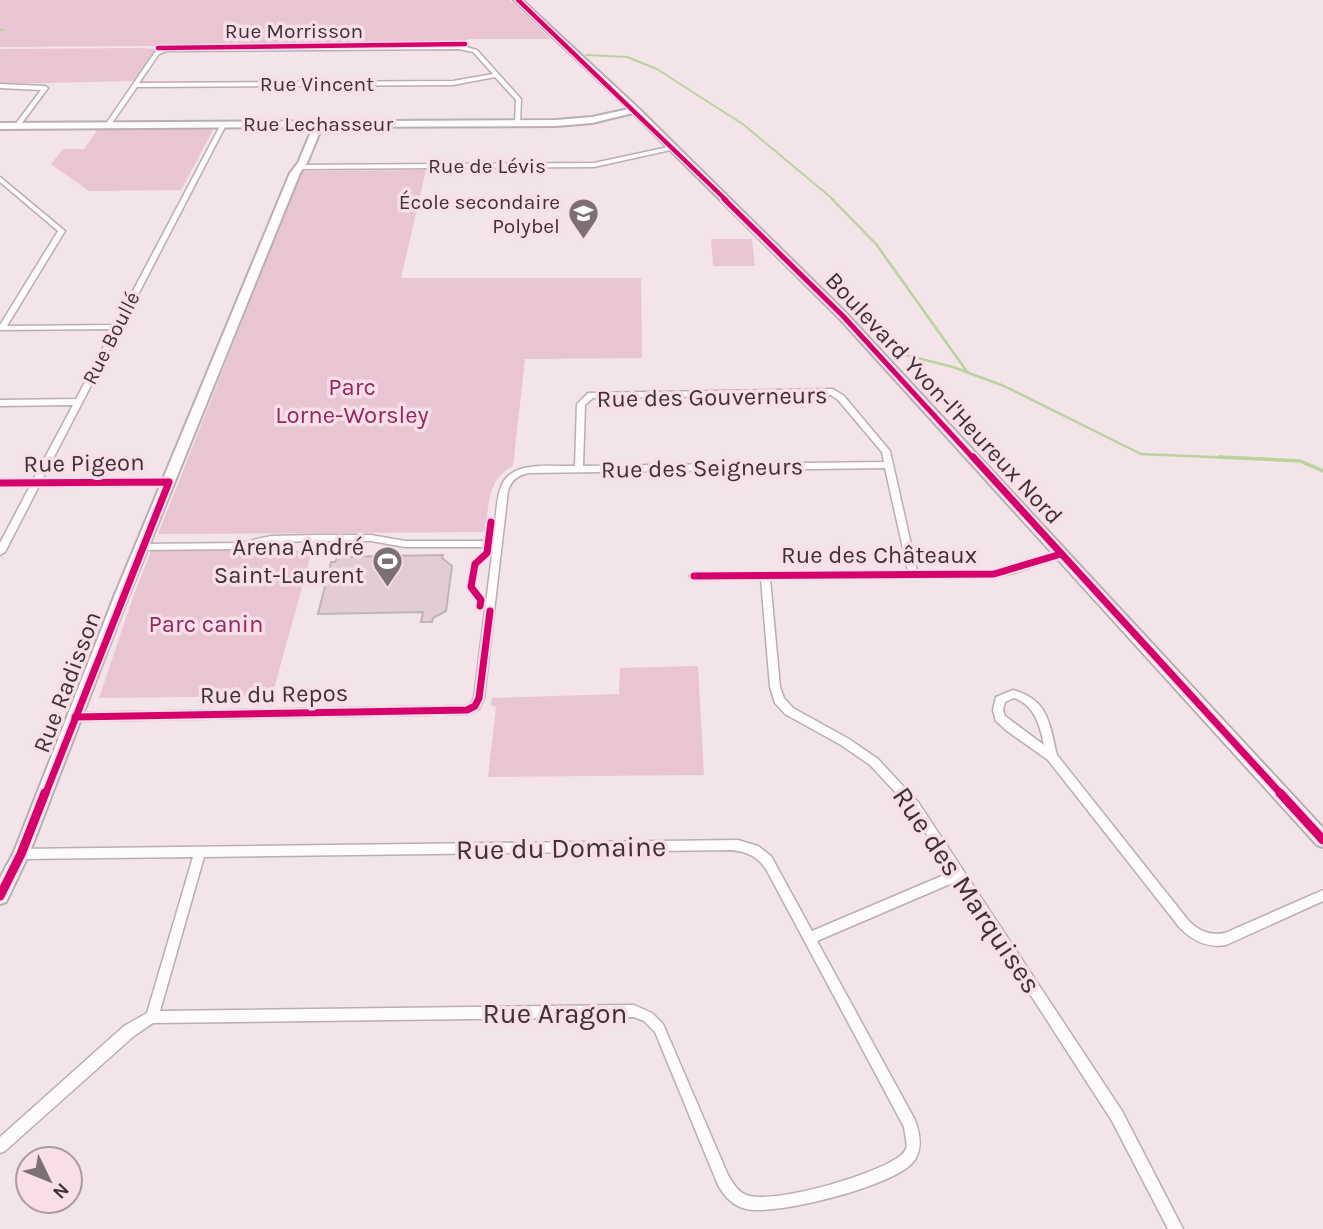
<svg xmlns="http://www.w3.org/2000/svg" width="1323" height="1229" font-family="Karla,sans-serif">
	<rect width="100%" height="100%" fill="#f2e4e9"/>
	<g fill="#e9c4d3">
		<polygon points="0,0 510,0 551,39 469,39 461,44 0,47"/>
		<polygon points="0,49 136,48 157,49 133,81 0,84"/>
		<polygon points="209,128 213,130 181,190 89,191 51,164 63,149 84,149 98,129"/>
		<path d="M426,170l-25,108h240l1,80 -117,1 -12,107c-26,13 -24,39 -28,66l-327,2 143,-361 6,-2z"/>
		<polygon points="711,239 752,239 755,266 713,266"/>
		<polygon points="280,550 312,551 272,696 99,698 132,600 151,551"/>
		<polygon points="698,666 704,775 488,777 496,707 491,705 492,698 619,694 620,668"/>
	</g>
	<g fill="none" stroke-linecap="round" stroke-linejoin="round">
		<g stroke="#b7d49d" stroke-width="2">
			<polyline points="0,30 4,30"/>
			<polyline points="586,55 627,57 657,69 744,125 834,200"/>
		</g>
		<g stroke="#b7d49d" stroke-width="2.5">
			<polyline points="832,199 876,244 968,373"/>
			<polyline points="893,352 953,367 1004,386 1141,454 1258,459"/>
		</g>
		<polyline stroke="#b7d49d" stroke-width="3.5" points="1219,457 1300,461 1323,471"/>
	</g>
	<polygon fill="#e3ccd5" stroke="#bfb4b9" stroke-width="2" points="443,555 442,558 452,566 446,611 433,618 432,622 421,622 423,612 318,614 331,562 335,562 337,557"/>
	<g fill="none" stroke-linecap="round" stroke-linejoin="round">
		<defs>
			<g id="street">
				<path d="M459,45l18,5 44,49 -1,25 -5,-1 1,-23 -21,-23 -42,8 -316,2 -27,39 -5,-1 50,-73 10,-5zM459,49l14,3 20,22 -40,7 -314,2 20,-29 7,-3z"/>
				<polygon points="0,84 45,86 48,88 19,127 17,128 14,126 41,90 0,88"/>
				<polygon points="221,124 226,125 42,480 169,479 173,482 169,485 39,486 5,552 0,555 0,543 30,486 0,486 0,480 33,480 73,405 0,406 0,400 76,399 113,329 0,330 0,325 58,231 0,182 0,177 65,231 7,326 115,325"/>
				<polygon points="673,146 675,147 675,149 594,167 299,169 296,167 299,165 594,163"/>
				<path d="M833,389l11,7 46,55 27,120h77l19,-4 48,-16 5,3 -2,2 -50,17 -20,4 -224,2 10,108 4,11 9,10 56,31 29,20 40,43 204,309 61,118h-15l-56,-108 -155,-240 -140,60 98,179c5,14 8,29 -1,41 -18,25 -139,55 -168,48 -13,-3 -22,-13 -28,-24l-63,-153 -11,-11 -10,-4 -481,6 -19,13 -129,115 -5,2v-16l124,-111 23,-13 46,-156 -172,2 -4,-1 -2,-4 2,-4 4,-1 717,-9 20,6 13,10 41,75 139,-59 -41,-64 -40,-43 -29,-20 -56,-31 -10,-11 -5,-16 -9,-108h-67l-5,-3 5,-3 214,-2 -23,-103 -356,5c-11,2 -18,7 -21,18l-24,207 -5,11 -12,5 -392,7 -4,-1 -1,-3 1,-3 4,-1 391,-7 5,-3 3,-5 19,-151h-88l-34,-6h-54l-46,1 -31,7 -98,1 -5,-3 5,-3 98,-1 31,-7 46,-1h54l34,6h88c3,-17 2,-38 8,-54 10,-28 51,-20 74,-21l2,-62 11,-11zM831,395l7,5 44,52 2,10 -301,4 2,-61 8,-7zM732,850c15,2 25,6 34,19l138,258 3,19c-2,5 -2,6 -6,9 -21,19 -128,50 -155,40 -8,-3 -14,-13 -18,-20l-65,-151 -11,-11 -18,-8 -474,6 44,-154z"/>
				<path d="M1013,690c36,10 36,33 44,65l131,165c11,11 21,16 37,13l98,-43v11l-97,44c-19,3 -33,-4 -46,-17l-132,-168 -41,-29 -11,-10 -3,-11 3,-13zM1014,698c21,7 26,28 30,47l-39,-29 -2,-6 2,-8z"/>
			</g>
			<polygon id="secondary" points="514,0 522,0 638,108 847,314 1323,828 1323,847 1317,845 839,318 633,113 592,123 556,126 322,127 307,163 300,173 128,597 29,854 6,902 0,904 0,878 14,852 114,597 290,173 298,163 313,127 0,129 0,123 556,120 592,117 629,109"/>
		</defs>
		<use href="#street" stroke="#b9aeb2" stroke-width="3"/>
		<use href="#secondary" stroke="#b9aeb2" stroke-width="4"/>
		<use href="#street" fill="#fdfbfc" fill-rule="evenodd"/>
		<use href="#secondary" fill="#fdfbfc" fill-rule="evenodd"/>
		<defs>
			<g id="cycleway-far3">
				<polyline points="518,0 726,200"/>
				<polyline points="158,48 465,44"/>
			</g>
			<polyline id="cycleway-far2" points="724,199 843,316 974,459"/>
			<g id="cycleway-far1">
				<polyline points="973,457 1282,795"/>
				<polyline points="0,483 169,482 45,795"/>
				<polyline points="694,576 994,574 1061,554"/>
				<polyline points="480,606 481,600 471,587 475,564 487,553 491,522"/>
				<polyline points="75,717 467,710 475,706 479,698 490,611"/>
			</g>
			<g id="cycleway">
				<polyline points="1280,793 1323,840"/>
				<polyline points="0,896 21,854 45,793"/>
			</g>
		</defs>
		<use href="#cycleway-far3" stroke="#f8dee8" stroke-width="7"/>
		<use href="#cycleway-far2" stroke="#f8dee8" stroke-width="9"/>
		<use href="#cycleway-far1" stroke="#f8dee8" stroke-width="11"/>
		<use href="#cycleway" stroke="#f8dee8" stroke-width="13"/>
		<use href="#cycleway-far3" stroke="#d6006c" stroke-width="4.5"/>
		<use href="#cycleway-far2" stroke="#d6006c" stroke-width="5"/>
		<use href="#cycleway-far1" stroke="#d6006c" stroke-width="7"/>
		<use href="#cycleway" stroke="#d6006c" stroke-width="9"/>
	</g>
	<defs>
		<symbol id="school-pin" viewBox="-11 -11 22 30"><path d="M0 17L-7.5 6A9.5 9.5 0 1 1 7.5 6Z" fill="#7c7075" stroke="#f8dee8"/><path d="M0-5L7-2L0 1L-7-2ZM-4 1L0 2.5L4 1V4Q0 6-4 4Z" fill="#fff"/></symbol>
		<symbol id="stadium-pin" viewBox="-11 -11 22 30"><path d="M0 17L-7.5 6A9.5 9.5 0 1 1 7.5 6Z" fill="#7c7075" stroke="#f8dee8"/><path d="M0-5a6.5 5 0 1 0 0 10a6.5 5 0 1 0 0-10ZM-3.5-1.8h7v3.6h-7Z" fill="#fff"/></symbol>
	</defs>
	<g fill-rule="evenodd">
		<use href="#school-pin" x="566" y="196" width="35" height="47"/>
		<use href="#stadium-pin" x="370" y="544" width="35" height="47"/>
	</g>
	<g text-anchor="middle" dominant-baseline="central" stroke-width="7" stroke-linejoin="round" paint-order="stroke">
		<g font-size="21" fill="#3c3236" stroke="#f8dee8">
			<text x="294" y="31">Rue Morrisson</text>
			<text x="317" y="84">Rue Vincent</text>
			<text x="318" y="124">Rue Lechasseur</text>
			<text x="487" y="166">Rue de Lévis</text>
			<text transform="translate(111 338) rotate(-63)">Rue Boullé</text>
		</g>
		<g font-size="21" fill="#3c3236" stroke="#f8dee8" text-anchor="end">
			<text x="560" y="202">École secondaire<tspan x="560" dy="24">Polybel</tspan></text>
		</g>
		<g font-size="24" fill="#91295f" stroke="#f8dee8">
			<text x="352" y="387">Parc<tspan x="352" dy="28">Lorne-Worsley</tspan></text>
			<text x="206" y="624">Parc canin</text>
		</g>
		<g font-size="24" fill="#3c3236" stroke="#f8dee8">
			<text transform="translate(712 397) rotate(-1)">Rue des Gouverneurs</text>
			<text transform="translate(944 398) rotate(47)">Boulevard Yvon-l'Heureux Nord</text>
			<text transform="translate(84 463) rotate(-1)">Rue Pigeon</text>
			<text transform="translate(702 468) rotate(-1)">Rue des Seigneurs</text>
			<text x="879" y="555">Rue des Châteaux</text>
			<text transform="translate(67 682) rotate(-69)">Rue Radisson</text>
			<text transform="translate(274 694) rotate(-1)">Rue du Repos</text>
		</g>
		<g font-size="24" fill="#3c3236" stroke="#f8dee8" text-anchor="end">
			<text x="364" y="547">Arena André<tspan x="364" dy="28">Saint-Laurent</tspan></text>
		</g>
		<g font-size="28" fill="#3c3236" stroke="#f8dee8">
			<text transform="translate(561 848) rotate(-1)">Rue du Domaine</text>
			<text transform="translate(967 890) rotate(56)">Rue des Marquises</text>
			<text x="555" y="1013">Rue Aragon</text>
		</g>
	</g>
	<g transform="translate(49 1180) rotate(133)"><circle r="33" fill="#f8dee8" stroke="#ad99a1" stroke-width="2"/>
	<path d="M0-5L12 26L0 18L-12 26Z" fill="#7c7075"/>
	<text y="-10" font-size="19" font-weight="bold" text-anchor="middle" fill="#3c3236">N</text>
	</g>
</svg>
